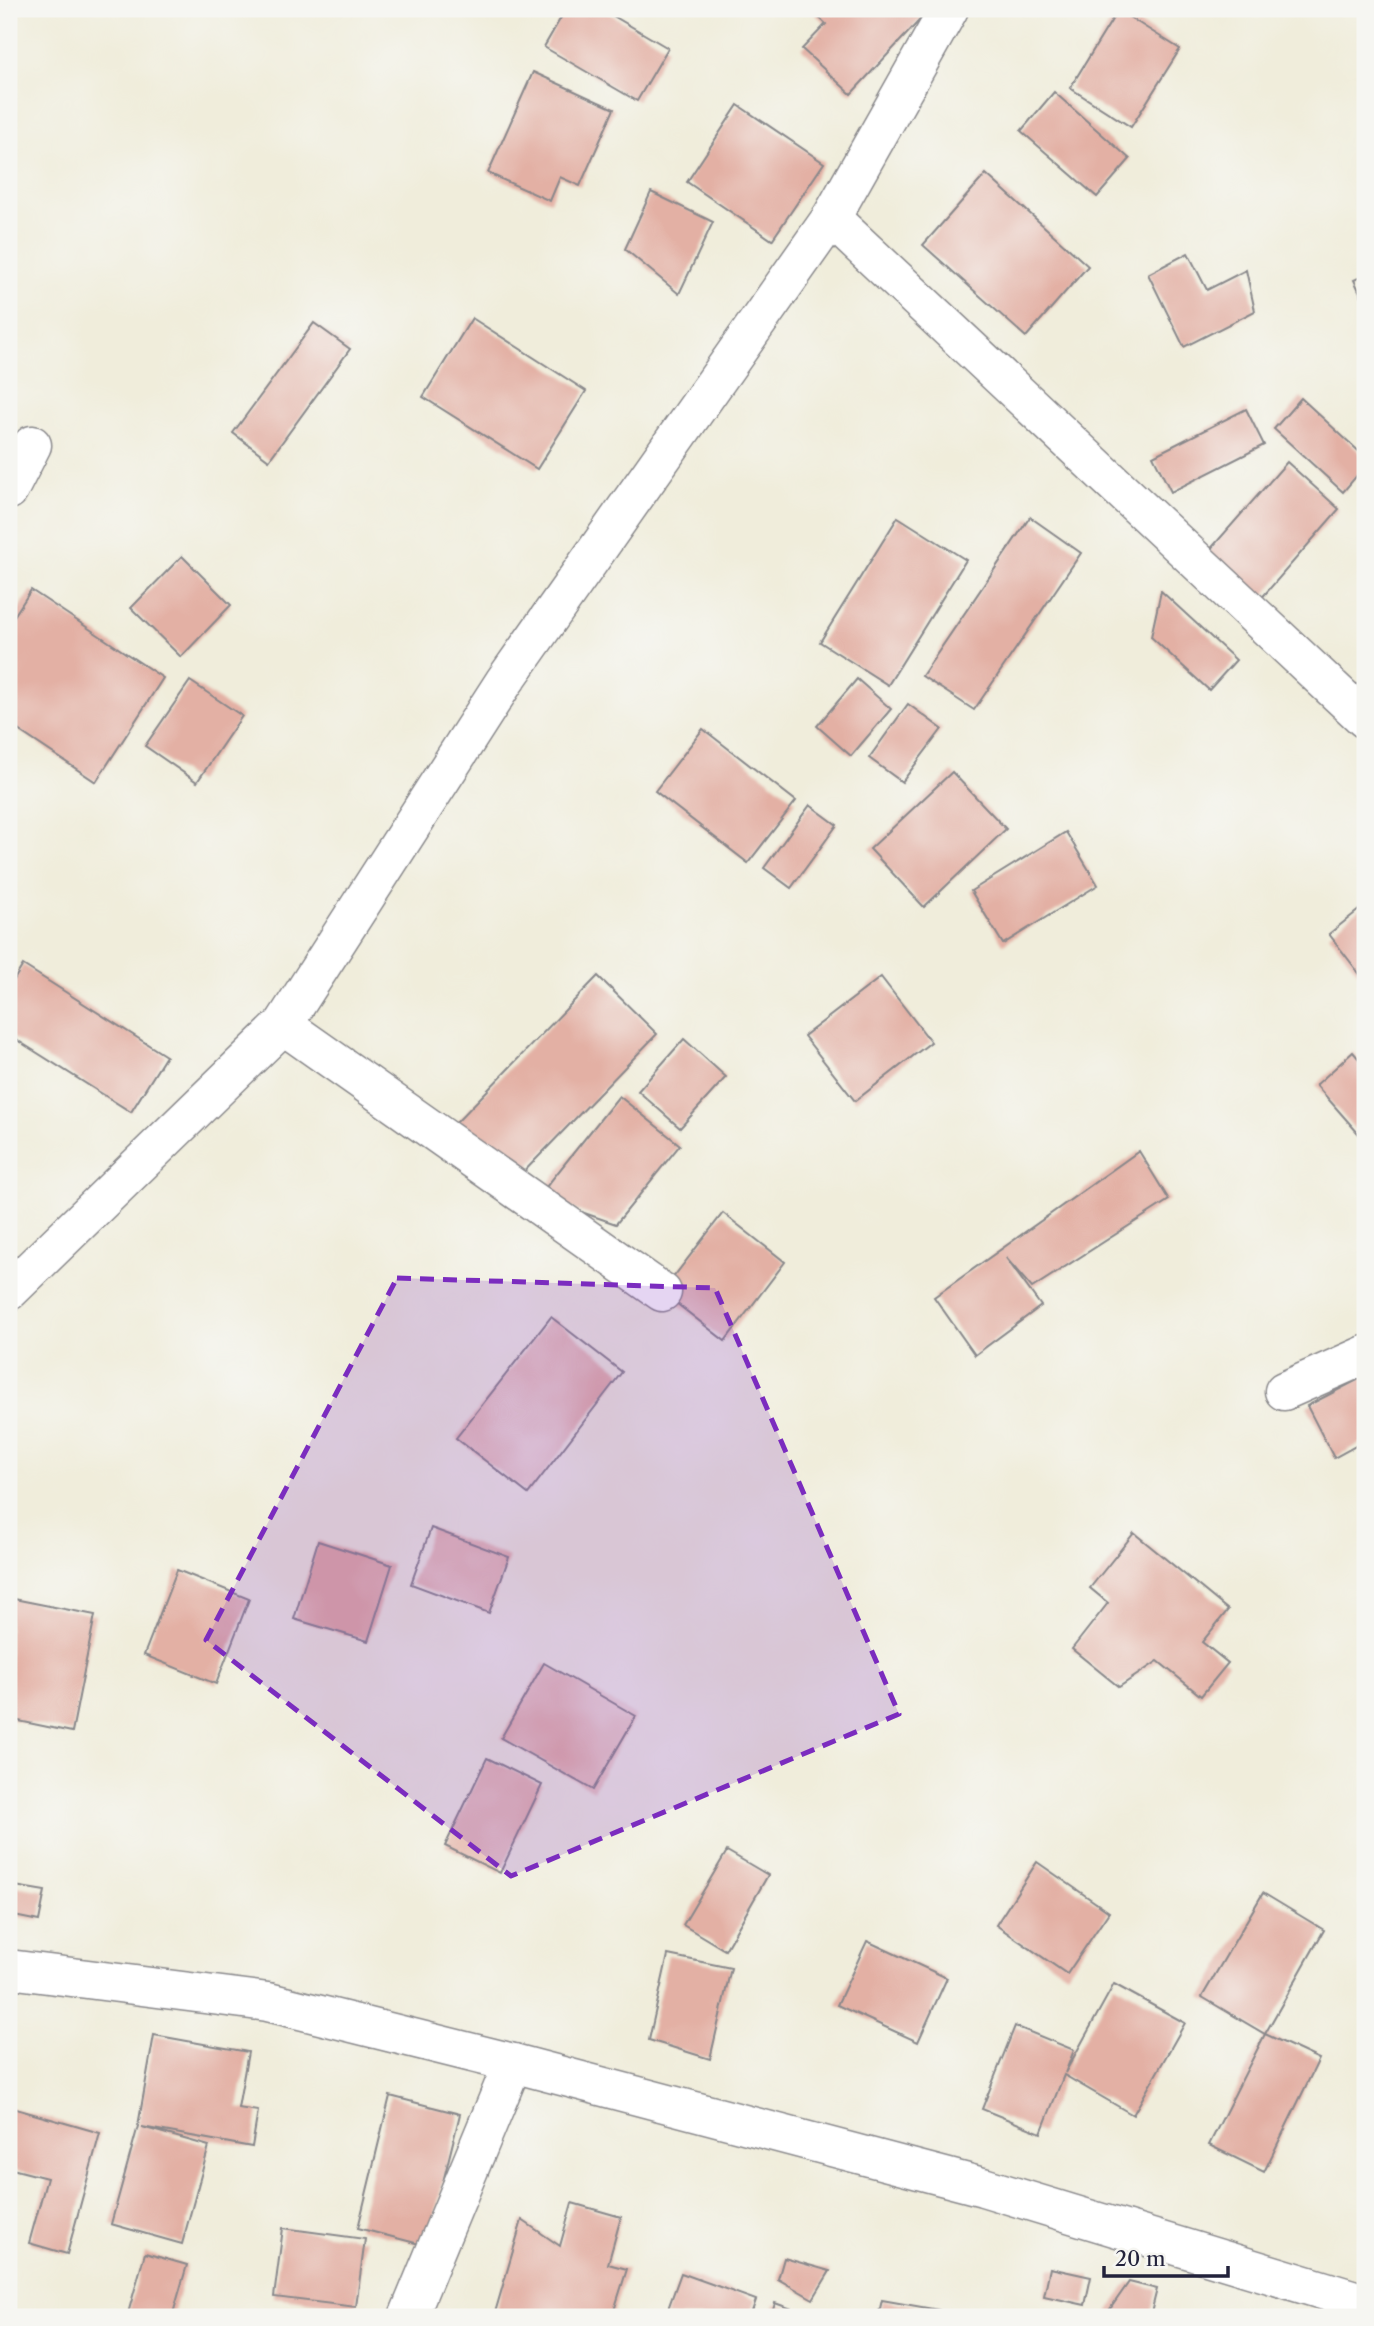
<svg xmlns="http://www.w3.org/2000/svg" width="1374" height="2326" font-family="'Libre Caslon Text',serif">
	<rect width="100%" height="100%" fill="#f6f6f2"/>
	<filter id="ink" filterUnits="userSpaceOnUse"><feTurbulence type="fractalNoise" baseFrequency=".0143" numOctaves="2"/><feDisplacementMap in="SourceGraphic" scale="14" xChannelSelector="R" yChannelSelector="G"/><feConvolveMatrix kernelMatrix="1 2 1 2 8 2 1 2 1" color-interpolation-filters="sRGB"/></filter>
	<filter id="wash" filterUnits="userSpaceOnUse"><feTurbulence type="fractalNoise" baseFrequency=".00686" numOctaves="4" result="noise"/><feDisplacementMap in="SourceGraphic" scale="28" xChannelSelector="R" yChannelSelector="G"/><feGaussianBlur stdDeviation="1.57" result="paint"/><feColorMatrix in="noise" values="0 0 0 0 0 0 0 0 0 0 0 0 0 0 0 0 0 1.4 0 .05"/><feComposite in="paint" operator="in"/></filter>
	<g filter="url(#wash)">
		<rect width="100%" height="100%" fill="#f0eddb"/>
		<g id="blocks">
			<g fill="#e3b0a4">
				<polygon points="566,9 607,9 605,11 668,48 637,101 544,47"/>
				<polygon points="810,9 930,9 851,94 802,49 826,24"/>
				<polygon points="1118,10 1180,49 1131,127 1070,88"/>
				<polygon points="533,72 614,109 580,186 560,177 550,201 488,173"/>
				<polygon points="1054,92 1130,159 1097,197 1021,131"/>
				<polygon points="738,105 824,163 772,240 687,182"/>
				<polygon points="986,174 1088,266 1026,337 923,245"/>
				<polygon points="651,192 713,222 679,294 625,249"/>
				<polygon points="1188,253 1207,290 1246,270 1255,311 1184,347 1148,274"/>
				<polygon points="1365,275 1365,303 1354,280"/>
				<polygon points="472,318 586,391 537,469 423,397"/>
				<polygon points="314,323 350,349 269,460 233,433"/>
				<polygon points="1301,398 1365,457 1365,466 1343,492 1274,429"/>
				<polygon points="1246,409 1264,445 1171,492 1153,456"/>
				<polygon points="1287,462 1339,509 1246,616 1193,569"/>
				<polygon points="898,517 966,560 888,685 820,642"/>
				<polygon points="1030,517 1081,553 974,710 922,676"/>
				<polygon points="182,556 231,605 181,657 131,608"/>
				<polygon points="31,590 163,678 96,782 9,724 9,624"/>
				<polygon points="1161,591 1236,660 1209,690 1151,637"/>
				<polygon points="857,679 891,709 851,756 817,726"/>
				<polygon points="190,681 242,716 197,782 145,746"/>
				<polygon points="908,704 942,729 902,782 869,758"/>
				<polygon points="703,729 796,801 748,863 655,791"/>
				<polygon points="952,772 1006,829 924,907 870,849"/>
				<polygon points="810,805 837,825 791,888 764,868"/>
				<polygon points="1066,832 1098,885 1003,944 971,891"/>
				<polygon points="1365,905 1365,981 1329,934"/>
				<polygon points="23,965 166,1056 131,1112 9,1035 9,988"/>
				<polygon points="598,976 657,1034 513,1183 454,1125"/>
				<polygon points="881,977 931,1042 855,1101 804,1036"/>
				<polygon points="684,1039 726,1077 680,1128 638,1091"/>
				<polygon points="1353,1052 1365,1066 1365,1141 1316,1085"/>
				<polygon points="619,1096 680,1145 616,1224 538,1197"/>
				<polygon points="1139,1151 1169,1200 1032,1288 1006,1258 1041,1306 975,1355 934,1297"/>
				<polygon points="723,1213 785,1262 725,1341 662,1292"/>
				<polygon points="551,1317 622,1372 528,1494 456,1438"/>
				<polygon points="1365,1376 1365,1441 1334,1458 1307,1406"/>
				<polygon points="431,1528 509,1557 489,1613 411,1584"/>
				<polygon points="1134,1533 1228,1610 1202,1642 1228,1663 1201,1696 1158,1661 1119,1687 1072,1649 1108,1603 1090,1588"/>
				<polygon points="318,1541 392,1565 368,1641 294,1619"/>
				<polygon points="177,1570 249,1599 216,1684 144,1655"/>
				<polygon points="9,1598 95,1615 72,1732 9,1719"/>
				<polygon points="544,1663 636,1716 593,1790 501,1738"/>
				<polygon points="487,1758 542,1785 500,1873 445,1846"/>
				<polygon points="727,1851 768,1875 725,1950 683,1925"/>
				<polygon points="1037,1862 1109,1912 1067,1974 996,1925"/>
				<polygon points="9,1885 45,1891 39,1921 9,1915"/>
				<polygon points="1263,1893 1324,1930 1265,2034 1202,1997"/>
				<polygon points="867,1941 947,1978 918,2042 837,2005"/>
				<polygon points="668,1955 731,1968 710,2059 649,2040"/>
				<polygon points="1114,1984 1185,2023 1133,2115 1064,2075 1041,2133 982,2109 1015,2026 1074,2050 1065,2073"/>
				<polygon points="1265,2034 1319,2059 1264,2172 1209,2145"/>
				<polygon points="154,2035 248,2052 238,2108 258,2111 252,2147 142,2127 209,2146 182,2244 111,2224 138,2126"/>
				<polygon points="390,2096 460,2114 427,2246 358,2228"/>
				<polygon points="9,2107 100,2133 67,2254 29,2243 47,2178 12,2169 9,2176"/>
				<polygon points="572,2203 621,2217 608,2264 627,2269 612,2317 494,2316 522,2220 560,2246"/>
				<polygon points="283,2228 365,2239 356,2307 274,2297"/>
				<polygon points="145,2253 187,2265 172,2317 127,2317"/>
				<polygon points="784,2258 830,2271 813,2299 778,2279"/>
				<polygon points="1050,2268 1091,2277 1085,2305 1044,2296"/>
				<polygon points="681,2273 756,2300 750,2317 665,2317"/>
				<polygon points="1129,2282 1157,2289 1150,2317 1127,2317 1108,2312"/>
				<polygon points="882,2300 939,2310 938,2317 878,2317"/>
				<polygon points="775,2303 814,2317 771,2317"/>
			</g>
		</g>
	</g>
	<g filter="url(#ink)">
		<use href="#blocks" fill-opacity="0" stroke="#89888b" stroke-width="2"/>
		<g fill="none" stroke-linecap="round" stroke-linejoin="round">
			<defs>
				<g id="minor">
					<polyline points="831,218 1365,719"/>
					<polyline points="9,490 32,445"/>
					<polyline points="283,1025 662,1292"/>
					<polyline points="9,1291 283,1025 504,682 831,218 949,9"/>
					<polyline points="1284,1391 1365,1355"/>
					<polyline points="9,1969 268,2002 513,2063 983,2187 1365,2303"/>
					<polyline points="408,2317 513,2063"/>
				</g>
			</defs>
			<use href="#minor" stroke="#89888b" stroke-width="41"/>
			<use href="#minor" stroke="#fff" stroke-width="38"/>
		</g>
	</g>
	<path fill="#7b2cbf" fill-opacity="0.2" stroke="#7b2cbf" stroke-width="5" stroke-dasharray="14 9" stroke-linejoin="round" d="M397,1278l318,10 184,426 -388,162 -305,-236z"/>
	<rect width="1374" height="2326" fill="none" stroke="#f6f6f2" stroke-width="35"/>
	<path d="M1104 2266v10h124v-10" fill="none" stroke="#22223b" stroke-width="3.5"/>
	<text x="1115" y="2266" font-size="21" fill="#22223b" stroke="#f6f6f2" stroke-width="5" paint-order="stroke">20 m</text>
</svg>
